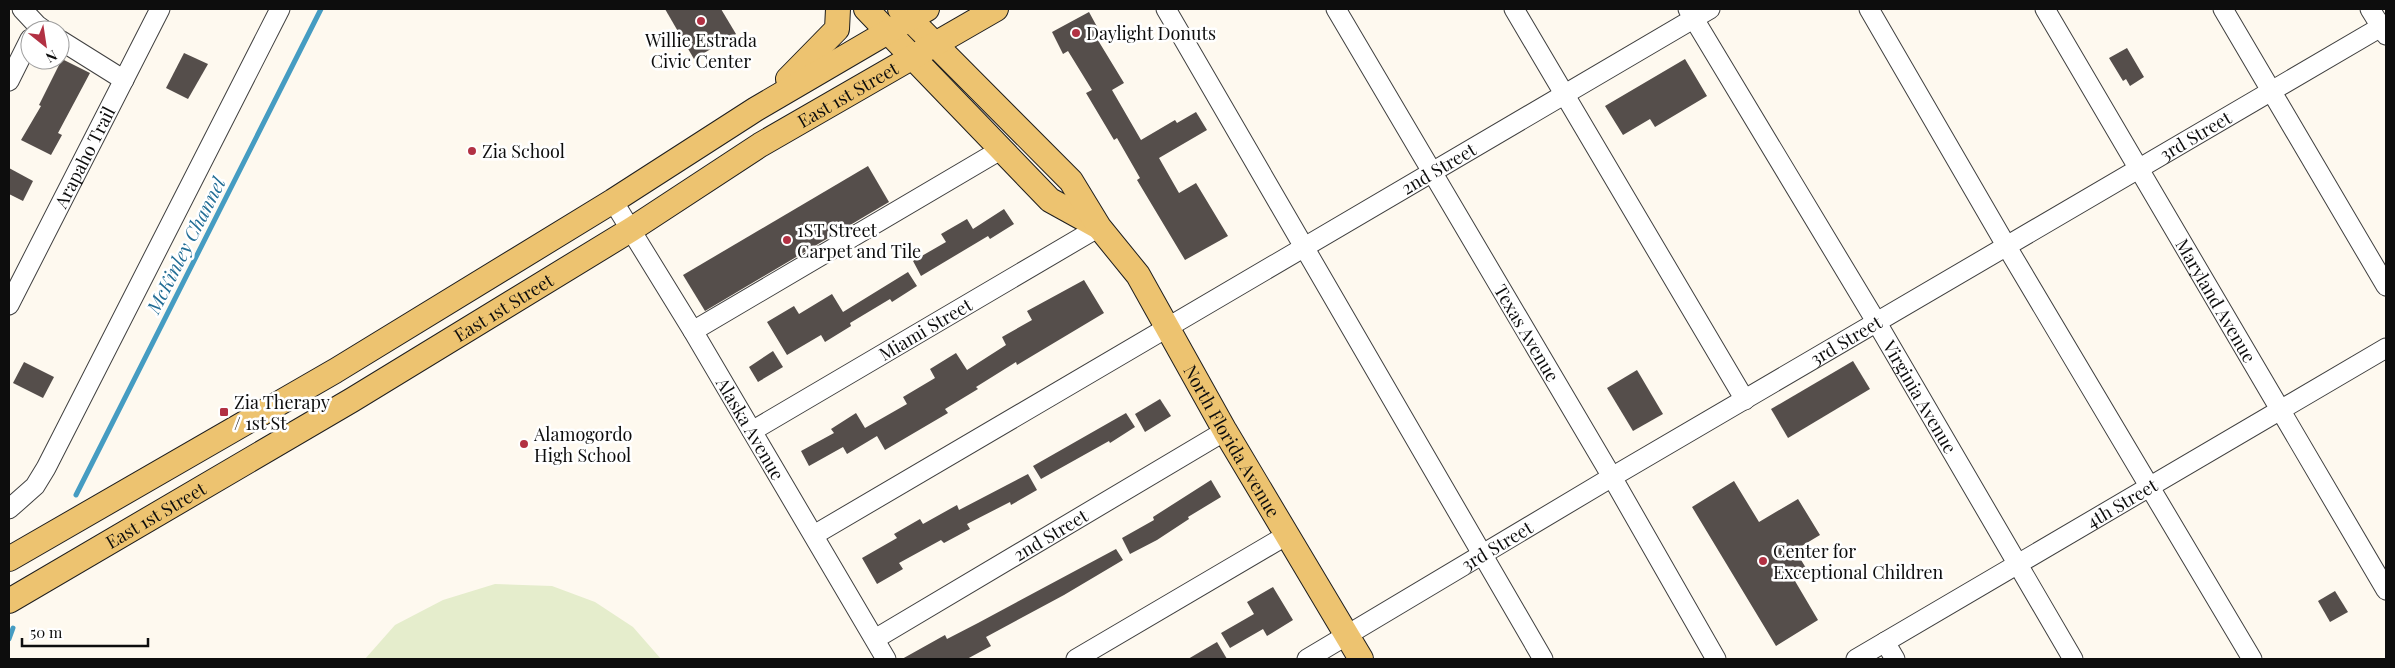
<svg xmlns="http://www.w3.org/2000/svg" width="2395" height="668" font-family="'Playfair Display',serif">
	<rect width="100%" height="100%" fill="#fef9ef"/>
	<polygon fill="#e5edcc" points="495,584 552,586 595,602 633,627 661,659 365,659 395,625 443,600"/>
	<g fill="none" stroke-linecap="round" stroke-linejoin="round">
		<g stroke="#459cc2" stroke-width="5">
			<polyline points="76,495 321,9"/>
			<polyline points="9,639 13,628"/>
		</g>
	</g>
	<g fill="#554e4b">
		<polygon points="665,9 721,9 736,34 694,59"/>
		<polygon points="1089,12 1101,34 1096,37 1124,83 1112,90 1141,140 1175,120 1177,123 1196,112 1207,130 1159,158 1179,193 1196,183 1228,236 1185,260 1137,180 1140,178 1117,138 1114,140 1086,93 1092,90 1068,51 1063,54 1052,32"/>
		<polygon points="2127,48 2144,77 2130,86 2126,79 2123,81 2109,58"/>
		<polygon points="184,53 208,64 188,99 166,88"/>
		<polygon points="62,59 90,73 58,133 62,135 51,155 21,140 41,106 39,105"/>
		<polygon points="1685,59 1707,96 1655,127 1650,119 1623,135 1605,106"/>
		<polygon points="868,166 889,202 705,311 683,275"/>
		<polygon points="9,168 33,181 23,201 9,194"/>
		<polygon points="1004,209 1014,224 990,239 988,236 921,276 913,261 946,242 941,234 967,219 973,229"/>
		<polygon points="908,272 917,286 892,302 890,299 850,323 851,326 825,342 821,335 787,355 767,322 794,306 799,314 832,294 843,312"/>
		<polygon points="1084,280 1104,313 1017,365 1016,362 976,387 978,389 945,409 948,413 885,450 877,436 847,454 843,447 809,466 801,451 834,433 831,429 856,413 865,428 907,404 903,397 935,378 930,369 956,353 967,370 1006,345 1002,337 1032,320 1027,311"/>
		<polygon points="773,351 783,367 758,382 749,367"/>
		<polygon points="1853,361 1870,389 1788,438 1771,409"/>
		<polygon points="24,362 54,377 43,398 13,383"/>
		<polygon points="1637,370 1663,414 1633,431 1607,388"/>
		<polygon points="1160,399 1171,416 1145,432 1135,414"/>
		<polygon points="1126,413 1135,427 1110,443 1109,441 1041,479 1033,466"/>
		<polygon points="1028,474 1037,490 1011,505 1010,502 967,524 970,529 944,543 941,540 899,563 903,569 877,584 862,558 897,538 894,534 920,519 923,524 957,505 959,510"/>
		<polygon points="1211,480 1221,497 1188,517 1189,519 1157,540 1130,554 1122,538 1154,520 1153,517"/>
		<polygon points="1734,481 1759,522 1798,499 1820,535 1795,550 1809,573 1795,581 1818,620 1776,646 1692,507"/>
		<polygon points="1116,549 1123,560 1064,595 986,637 991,646 967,659 902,659 945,635 947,639 978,623"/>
		<polygon points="1273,587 1293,620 1267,636 1263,629 1230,648 1221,633 1254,614 1247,602"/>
		<polygon points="2335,591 2348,612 2330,622 2318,601"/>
		<polygon points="1217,642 1227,659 1188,659"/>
	</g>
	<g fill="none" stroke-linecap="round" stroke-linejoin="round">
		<defs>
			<g id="minor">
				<polyline points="22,9 37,25 44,30"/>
				<polyline points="1166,9 1543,659"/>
				<path id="s1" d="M1336,9l276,468 104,182"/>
				<polyline points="1514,9 1745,400"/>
				<path id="s2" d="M1688,9l189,314 196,336"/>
				<polyline points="1869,9 2007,247 2252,659"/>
				<path id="s3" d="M2045,9l341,581"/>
				<polyline points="2223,9 2386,286"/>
				<polyline points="2370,9 2386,35"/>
				<polyline points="60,40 124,80"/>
				<polyline points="9,81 30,39"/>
				<path id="s4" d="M613,201l80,130 193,328"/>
				<path id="s5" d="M9,305l151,-296"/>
				<polyline points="693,331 1002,149"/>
				<path id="s6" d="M752,431l347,-204"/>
				<polyline points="9,509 35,486 46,468 280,9"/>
				<path id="s7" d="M814,535l896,-526"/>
				<path id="s8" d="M875,639l350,-208"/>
				<polyline points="1885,642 1895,659"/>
				<polyline points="1076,659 1287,535"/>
				<path id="s9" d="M1307,659l305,-182 774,-453"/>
				<path id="s10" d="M1856,659l530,-311"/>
			</g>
			<g id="major">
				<polyline points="866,9 1050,200 1097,226"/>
				<path id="s11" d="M900,9l171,172 28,46 39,48 87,156 136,228"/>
				<polyline points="788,79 837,29 838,9"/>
				<polyline points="9,559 335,371 613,201 756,109 927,9"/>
				<path id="s12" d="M9,601l343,-201 280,-171 128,-84 236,-136"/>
			</g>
		</defs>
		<use href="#minor" stroke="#404040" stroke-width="21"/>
		<use href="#major" stroke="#1e1e1e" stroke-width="26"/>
		<use href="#minor" stroke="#fff" stroke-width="19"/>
		<use href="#major" stroke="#edc370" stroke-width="24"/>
	</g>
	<g fill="#b23143" stroke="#fff" stroke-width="2">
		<circle cx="701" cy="21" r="5"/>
		<circle cx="1076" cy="33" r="5"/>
		<circle cx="472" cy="151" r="5"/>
		<circle cx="787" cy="240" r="5"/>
		<rect x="219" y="407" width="10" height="10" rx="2.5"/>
		<circle cx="524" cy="444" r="5"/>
		<circle cx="1763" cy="561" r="5"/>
	</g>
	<g text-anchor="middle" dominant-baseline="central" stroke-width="5" stroke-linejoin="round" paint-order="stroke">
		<g font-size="18" fill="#0d0d0d" stroke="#fff" text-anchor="start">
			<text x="1086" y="33">Daylight Donuts</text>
			<text x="701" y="40" text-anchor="middle">Willie Estrada<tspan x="701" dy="21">Civic Center</tspan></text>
			<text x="482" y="151">Zia School</text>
			<text x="797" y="230">1ST Street<tspan x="797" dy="21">Carpet and Tile</tspan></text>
			<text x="234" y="402">Zia Therapy<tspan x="234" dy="21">/ 1st St</tspan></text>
			<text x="534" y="434">Alamogordo<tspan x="534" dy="21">High School</tspan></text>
			<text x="1773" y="551">Center for<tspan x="1773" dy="21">Exceptional Children</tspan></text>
		</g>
		<g font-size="18" fill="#0d0d0d" stroke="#fff">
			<text stroke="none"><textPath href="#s12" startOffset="980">East 1st Street</textPath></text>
			<text stroke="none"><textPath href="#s9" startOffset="1031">3rd Street</textPath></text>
			<text stroke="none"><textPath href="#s5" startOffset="166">Arapaho Trail</textPath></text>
			<text stroke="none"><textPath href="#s7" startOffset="724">2nd Street</textPath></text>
			<text stroke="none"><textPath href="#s3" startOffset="338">Maryland Avenue</textPath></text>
			<text stroke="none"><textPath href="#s12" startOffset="575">East 1st Street</textPath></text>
			<text stroke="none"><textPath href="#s6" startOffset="201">Miami Street</textPath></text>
			<text stroke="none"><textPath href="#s1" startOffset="376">Texas Avenue</textPath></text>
			<text stroke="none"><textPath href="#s9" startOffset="626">3rd Street</textPath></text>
			<text stroke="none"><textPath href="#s2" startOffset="452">Virginia Avenue</textPath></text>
			<text stroke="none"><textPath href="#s4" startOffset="266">Alaska Avenue</textPath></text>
			<text stroke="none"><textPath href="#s11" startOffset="549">North Florida Avenue</textPath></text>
			<text stroke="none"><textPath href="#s10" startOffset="308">4th Street</textPath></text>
			<text stroke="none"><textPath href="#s12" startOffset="170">East 1st Street</textPath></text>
			<text stroke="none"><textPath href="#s8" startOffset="204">2nd Street</textPath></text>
			<text stroke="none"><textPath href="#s9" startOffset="221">3rd Street</textPath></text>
		</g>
		<g font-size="19" font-style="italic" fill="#216d95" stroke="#fff">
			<text transform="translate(185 245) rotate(-63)">McKinley Channel</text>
		</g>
	</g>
	<rect width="2395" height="668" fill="none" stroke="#0d0d0d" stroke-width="20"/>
	<g transform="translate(45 45) rotate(150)"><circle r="24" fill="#ffffff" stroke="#9e9e9e"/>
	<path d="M0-4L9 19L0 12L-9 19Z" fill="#b23143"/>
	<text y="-8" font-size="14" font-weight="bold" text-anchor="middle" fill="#0d0d0d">N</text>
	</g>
	<path d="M22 638v8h126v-8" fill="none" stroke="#0d0d0d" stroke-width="2.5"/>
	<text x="30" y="638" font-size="15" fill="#0d0d0d" stroke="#ffffff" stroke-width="4" paint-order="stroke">50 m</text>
</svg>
